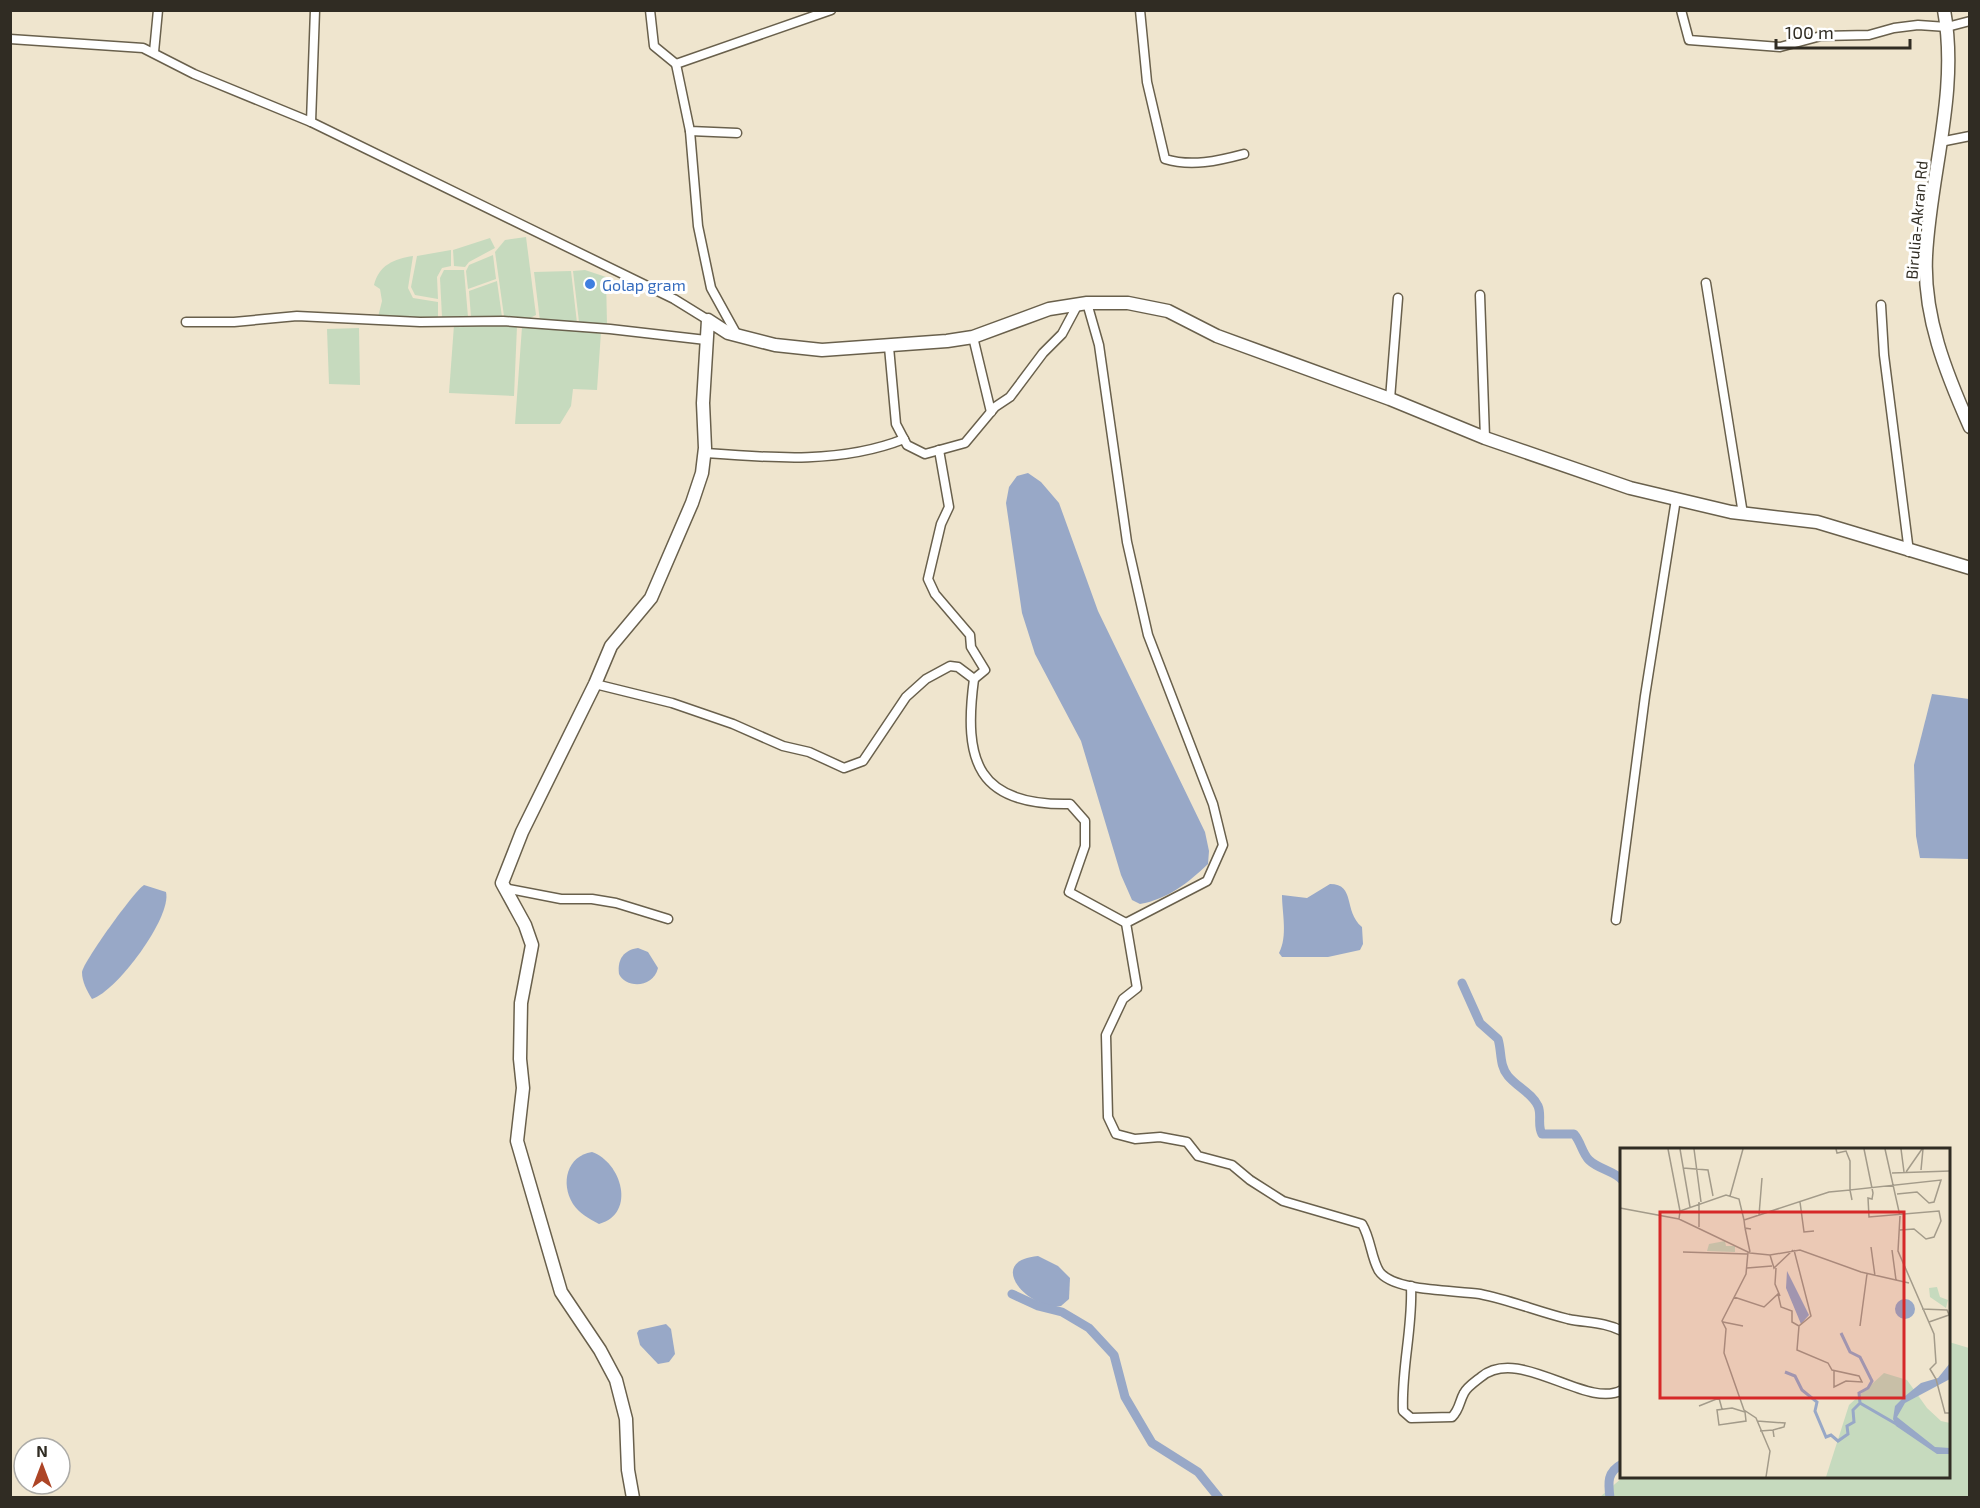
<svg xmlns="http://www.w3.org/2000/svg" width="1980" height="1508" font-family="'Exo 2',sans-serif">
	<rect width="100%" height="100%" fill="#efe5ce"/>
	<g fill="#c6dabe">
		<polygon points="526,237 536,315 530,318 504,316 495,252 505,240"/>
		<polygon points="490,238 495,248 469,262 465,267 454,266 453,250"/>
		<polygon points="451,250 451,266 442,268 437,277 438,299 415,295 411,287 417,256"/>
		<polygon points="493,255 496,279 468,289 466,271 469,265"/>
		<path d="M413,256l-5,32 5,10 25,4v16l-60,-1 4,-16 -2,-12 -6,-4c5,-20 20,-26 39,-29z"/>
		<polygon points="444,270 464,270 468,317 442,317 440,278"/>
		<polygon points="585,270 606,277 607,325 579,322 573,271"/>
		<polygon points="571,271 577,323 540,321 534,272"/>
		<polygon points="497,281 502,317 471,317 469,291"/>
		<polygon points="454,325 517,326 514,396 449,393"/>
		<polygon points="522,327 601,332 597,390 573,389 571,406 560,424 515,424"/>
		<polygon points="359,328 360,385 329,384 327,329"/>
		<polygon points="1949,1342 1969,1348 1969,1497 1600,1497 1623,1477 1948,1476"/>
	</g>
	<g fill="#98a8c7">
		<path d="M1028,473l13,9 18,21 39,108 107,221 4,19 -1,13c-20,19 -40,35 -68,40l-8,-4 -11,-25 -40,-134 -46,-87 -13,-41 -16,-110 3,-16 8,-11z"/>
		<polygon points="1932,694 1969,699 1969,859 1920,858 1916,836 1914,765"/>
		<path d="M1330,884c26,0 13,27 32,43l1,17 -3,6 -32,7h-46l-3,-4c9,-17 3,-40 3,-58l25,3z"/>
		<path d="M144,885l22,7c6,25 -49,99 -74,107 -5,-8 -10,-17 -10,-27 1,-10 53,-82 62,-87z"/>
		<path d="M638,948l10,4 10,16c-5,21 -33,20 -39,6 -2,-15 5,-24 19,-26z"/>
		<path d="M592,1152c29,10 45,61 7,72 -10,-5 -20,-11 -26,-20 -13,-21 -6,-48 19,-52z"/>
		<path d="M1038,1256l20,10 12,12 -1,21 -8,7c-32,5 -77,-45 -23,-50z"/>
		<polygon points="666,1324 671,1329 675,1354 669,1362 658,1364 640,1345 637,1333 639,1330"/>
	</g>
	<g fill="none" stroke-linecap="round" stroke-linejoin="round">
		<g stroke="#98a8c7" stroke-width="9">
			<path d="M1462,983l18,40 18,16c4,13 1,26 10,37 9,11 24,17 30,30 4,9 -1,19 4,28h32c7,8 8,19 15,26 9,9 27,12 33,20"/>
			<polyline points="1012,1294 1038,1306 1062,1312 1089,1328 1114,1355 1125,1397 1152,1443 1198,1472 1219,1498"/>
			<path d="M1610,1498c-2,-16 -3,-26 12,-34"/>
		</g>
		<defs>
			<g id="street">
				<polyline points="650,10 654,46 676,64"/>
				<path d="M1140,10l7,72 18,77c26,8 53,2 79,-5"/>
				<polyline points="1681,10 1689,40 1780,47 1821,36 1869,35 1894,28 1918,25 1947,27 1970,21"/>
				<polyline points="10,39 143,48 194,74 311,122 674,299 708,320"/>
				<polyline points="154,52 158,10"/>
				<polyline points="311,122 315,10"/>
				<polyline points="690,131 698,226 711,288 737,335"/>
				<polyline points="737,133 690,131 676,64 831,10"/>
				<polyline points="1940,142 1970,136"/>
				<polyline points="1706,283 1743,514"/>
				<polyline points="1480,295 1485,438"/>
				<path d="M1087,303l12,42 28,197 21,93 65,169 10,41 -16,36 -81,42 11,65 -14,11 -17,36 2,82 8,17 19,5 25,-2 27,5 11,14 34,9 18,15 33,21 79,23c9,15 9,34 17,47 14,21 77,19 101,23 30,6 59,18 88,25 19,4 37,3 54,12"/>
				<polyline points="1881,305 1884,355 1909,552"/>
				<polyline points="186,322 234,322 297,316 420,322 503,321 610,329 706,340"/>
				<polyline points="973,337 991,412"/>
				<polyline points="889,347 896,424 907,445 925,454 965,443 995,407 1010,397 1043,353 1062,334 1078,304"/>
				<polyline points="1390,399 1398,298"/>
				<polyline points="939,450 949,507 941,524 928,579 935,594 970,635 971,647 985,670 974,679"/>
				<path d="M705,453c66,5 136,11 199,-14"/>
				<path d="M595,684l77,19 61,21 50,22 26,6 35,16 19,-7 43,-64 20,-18 24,-13 8,1 16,12c-11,82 3,127 96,125l15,17v25l-16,46 57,31"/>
				<polyline points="504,888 561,899 592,899 616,903 668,919"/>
				<polyline points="1616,920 1645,696 1676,499"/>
				<path d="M1411,1286c2,42 -10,83 -8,125l8,7 41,-1c8,-8 7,-15 12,-24 3,-6 12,-12 17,-16 38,-32 106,33 141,13"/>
			</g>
			<g id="secondary">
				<path d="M1944,10c15,82 -14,164 -18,246 -3,60 20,117 44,171"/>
				<polyline points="633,1498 628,1470 626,1419 616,1380 600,1350 561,1292 517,1141 523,1088 520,1059 521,1003 532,945 525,925 502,883 522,832 595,684 611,646 651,598 692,503 702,473 705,448 703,403 708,320 728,333 775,345 822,350 947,341 973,337 1049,309 1087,303 1128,303 1168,311 1217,336 1390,399 1485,438 1630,488 1731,512 1817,522 1970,568"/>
			</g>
		</defs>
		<use href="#street" stroke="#69604c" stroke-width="11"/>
		<use href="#secondary" stroke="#69604c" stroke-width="15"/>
		<use href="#street" stroke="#fff" stroke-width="8"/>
		<use href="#secondary" stroke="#fff" stroke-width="12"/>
	</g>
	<circle fill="#3f7fe0" stroke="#fff" stroke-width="2" cx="590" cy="284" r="6"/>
	<g text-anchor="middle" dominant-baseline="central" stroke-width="6" stroke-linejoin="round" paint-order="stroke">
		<g font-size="16" fill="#302c23" stroke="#fff">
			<text transform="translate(1916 220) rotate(-85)">Birulia-Akran Rd</text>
		</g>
		<g font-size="16" fill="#366cbe" stroke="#fff" text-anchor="start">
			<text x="602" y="284">Golap gram</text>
		</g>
	</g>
	<g transform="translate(1620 1148)">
		<rect width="330" height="330" fill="#efe5ce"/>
		<path d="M105,93l1,5h9v6l-28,-1 2,-7zM317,139l3,10 8,3 -2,8 -16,-11 -1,-9zM264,225l23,7 20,28 14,13 9,2v54h-124l23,-72z" fill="#c6dabe"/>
		<path d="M167,123l22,44 -8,9 -15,-36zM275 161a10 10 0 1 1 20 0a10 10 0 1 1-20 0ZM330,215v16l-45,24 -8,14 38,30 15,1v6h-13l-41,-28 -3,-7 2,-13 9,-9 17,-14 17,-5z" fill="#98a8c7"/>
		<path fill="none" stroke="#98a8c7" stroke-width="3" d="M221,185l9,19 10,5 12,24 -4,7 -9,5 1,10 38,22M165,224l10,4 7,14 15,12 -2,9 11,26 5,-2 7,6 10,-7 -1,-8 7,-4 -1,-12 7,-7"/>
		<path fill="none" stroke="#a39b8a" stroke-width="1.5" d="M48,1l12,62M60,1l10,58M74,1l7,53M216,1l1,4 9,-2 4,10v29l91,-10 -7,22 -5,1 -12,-11 -20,2M244,1l9,44 -1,6 -4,-1 1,19 70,-6 2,10 -7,16 -8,2 -12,-10 -14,1M265,1l15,67 -2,35 36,83 2,29 -6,6 6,10 9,34h5M281,1l3,23M63,20l25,2 5,26M301,22l2,-21M286,24l16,-23M272,25l58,-2M110,48l13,-47M180,54l4,30 10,-1M0,60l59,11 71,34 20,2 30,-5 61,22 48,11M139,67l3,-37M59,71l1,-8 46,-16 13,4 5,21M79,79v-25M125,80l5,24M131,81l-6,-1 -1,-8 85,-28 21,-2 2,10M251,99l4,29M174,102l17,66 -12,10 -2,24 31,13 4,7 27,6 3,6 -16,-1 -12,6v-16M272,102l4,30M63,104l64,2M128,104l-2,22 -24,47 4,8 -2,24 20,57 12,8 14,33 -4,26M150,107l4,13 19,-18M127,120l25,-2M156,120l-1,16 5,12M114,149l30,10 14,-13 3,13 11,4v11l7,4M302,161l25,1 3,7M103,174l20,4M309,174l20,-7M240,178l7,-52M79,258l20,-8 3,11M112,260l13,4 1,9 -27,4 -2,-15zM137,273l28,2 -1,4 -11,3M140,283l13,-1 1,7"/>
		<path fill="#d62828" fill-opacity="0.15" stroke="#d62828" stroke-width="3" d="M40,64h244v186h-244z"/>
		<rect width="330" height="330" fill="none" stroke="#302c23" stroke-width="3"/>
	</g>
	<rect width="1980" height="1508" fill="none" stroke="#302c23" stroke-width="24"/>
	<g transform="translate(42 1466)"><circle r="28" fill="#ffffff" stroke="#acaba7" stroke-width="1.5"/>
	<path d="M0-4.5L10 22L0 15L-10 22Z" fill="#ad4526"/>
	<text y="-9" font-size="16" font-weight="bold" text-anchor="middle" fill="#302c23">N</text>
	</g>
	<path d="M1776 39v9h134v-9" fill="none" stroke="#302c23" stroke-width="3"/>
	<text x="1785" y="39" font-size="18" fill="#302c23" stroke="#ffffff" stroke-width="4.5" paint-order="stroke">100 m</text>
</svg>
